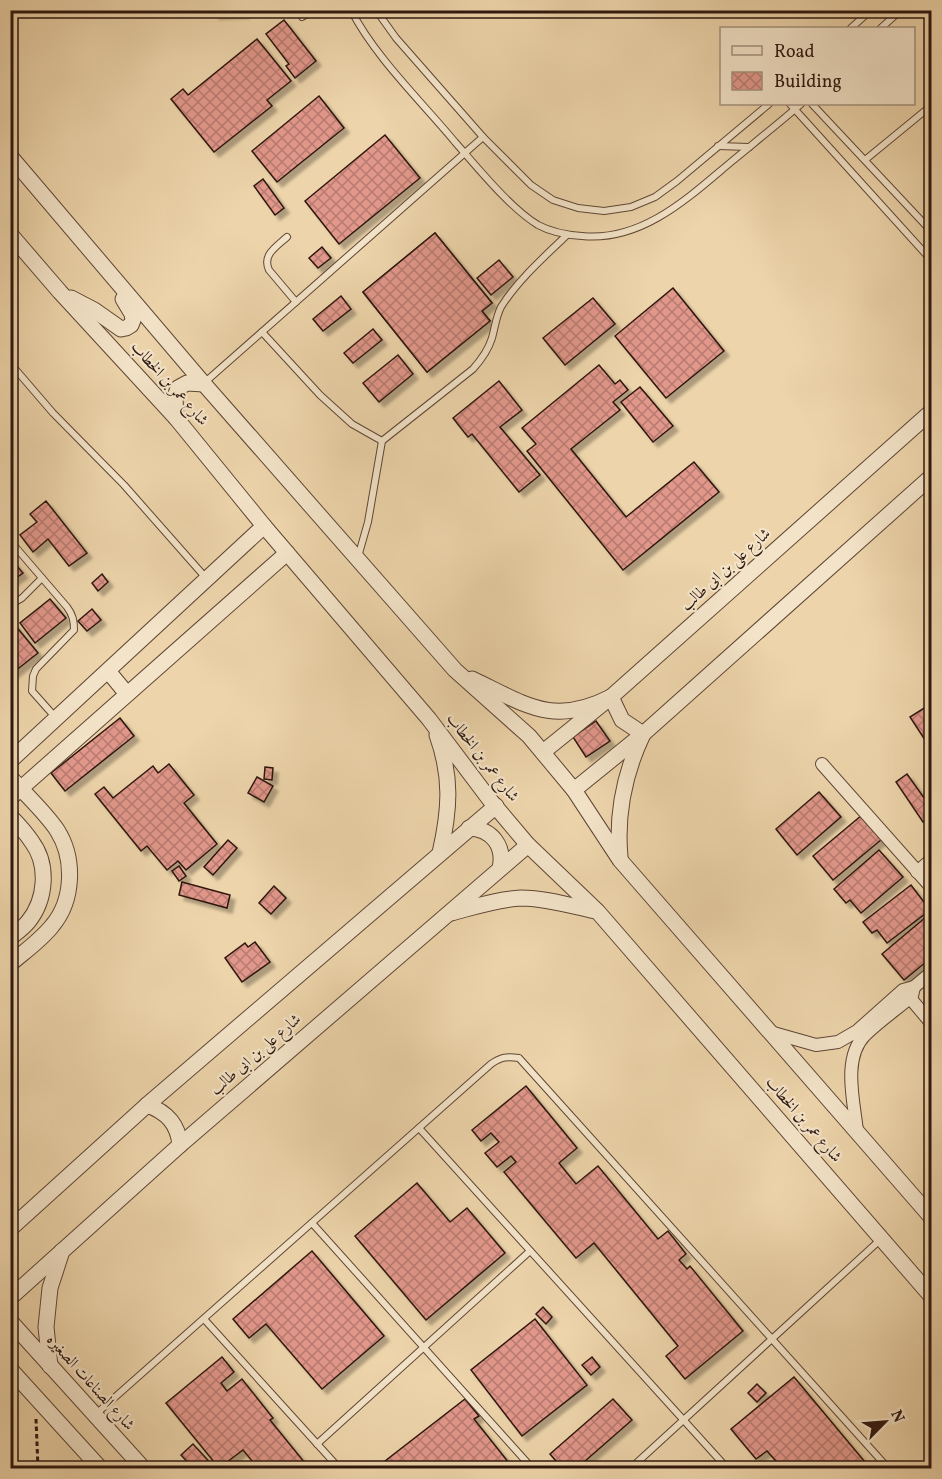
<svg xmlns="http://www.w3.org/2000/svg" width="942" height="1479" font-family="Vollkorn,Amiri,serif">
	<defs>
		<pattern id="building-cross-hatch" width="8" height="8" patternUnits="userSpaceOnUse" patternTransform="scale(1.5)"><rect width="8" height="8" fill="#e1978a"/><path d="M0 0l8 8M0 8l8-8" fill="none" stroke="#b77a6f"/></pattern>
		<filter id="shadow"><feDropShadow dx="5" dy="5" stdDeviation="1.5" flood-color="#0004"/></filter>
	</defs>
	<rect width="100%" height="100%" fill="#edd4aa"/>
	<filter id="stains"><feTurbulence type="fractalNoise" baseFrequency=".00333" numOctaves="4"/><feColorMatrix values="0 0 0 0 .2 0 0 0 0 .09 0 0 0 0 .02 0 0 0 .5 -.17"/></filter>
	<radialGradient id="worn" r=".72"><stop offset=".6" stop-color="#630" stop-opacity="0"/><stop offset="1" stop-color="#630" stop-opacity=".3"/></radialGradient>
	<g fill="url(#building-cross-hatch)" stroke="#2e170f" stroke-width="1.5" fill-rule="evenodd" filter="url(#shadow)">
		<polygon points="214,10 244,10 244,13 214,14"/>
		<polygon points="284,20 316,61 295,78 286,66 289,64 266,34"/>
		<polygon points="257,39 291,81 267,100 272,106 214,152 171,99 183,89 188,95"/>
		<polygon points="319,96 344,128 277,182 252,151"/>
		<polygon points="385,135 420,178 339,244 305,201"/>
		<polygon points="263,179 284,208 275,215 254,186"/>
		<path d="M435,233l57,70 -10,8 8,10 -63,51 -64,-80zM436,267l34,42 -35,28 -34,-42z"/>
		<polygon points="435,233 492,303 482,311 490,321 427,372 363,292"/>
		<polygon points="322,247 331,258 318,268 309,258"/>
		<polygon points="499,260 513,277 491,295 477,278"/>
		<polygon points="673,288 724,351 666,398 615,336"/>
		<polygon points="341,296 351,309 323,331 313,319"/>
		<polygon points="593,298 615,324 565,365 543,338"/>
		<polygon points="373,329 382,340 353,363 344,353"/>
		<polygon points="398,355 413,374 379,402 363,383"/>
		<polygon points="599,365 615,384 620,380 628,390 613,402 620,410 571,449 626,517 694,462 719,492 623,570 527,451 536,444 522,428"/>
		<polygon points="499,381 522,410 500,427 540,475 519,492 472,434 468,437 453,418"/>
		<polygon points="640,387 673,426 653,442 621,402"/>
		<polygon points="46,501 87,553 69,566 48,539 33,552 20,535 37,522 30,514"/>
		<polygon points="10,558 23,573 10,582"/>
		<polygon points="102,574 108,582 98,591 92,583"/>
		<polygon points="50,599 66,618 35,643 20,623"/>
		<polygon points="92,609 101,620 87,631 78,621"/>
		<polygon points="10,619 38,653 10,675"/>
		<polygon points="932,703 932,740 927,743 910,717"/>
		<polygon points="120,718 134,736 65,791 51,773"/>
		<polygon points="596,721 610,741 586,757 573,737"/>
		<polygon points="169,764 194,795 184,803 217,844 186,870 178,861 167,870 147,846 141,851 95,794 104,787 113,798 153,766 158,773"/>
		<polygon points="265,767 273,768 272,780 264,779"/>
		<polygon points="907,774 932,809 932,816 923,822 896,782"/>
		<polygon points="257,777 273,786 264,802 248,793"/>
		<polygon points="819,792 841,817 797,855 776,829"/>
		<polygon points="862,815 882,839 833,880 813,856"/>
		<polygon points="228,840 237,848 213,875 204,867"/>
		<polygon points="879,850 903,877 861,913 850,900 846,903 834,889"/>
		<polygon points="179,866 186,876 179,881 172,871"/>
		<polygon points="182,882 230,895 227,908 179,895"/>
		<polygon points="911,885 930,910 887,943 877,930 872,933 863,922"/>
		<polygon points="274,886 286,898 271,914 259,903"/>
		<polygon points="926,917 932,923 932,957 904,980 882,954"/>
		<polygon points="255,942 270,962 242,982 225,958 245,943 248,947"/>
		<polygon points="526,1086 577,1148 559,1163 576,1184 598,1166 658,1239 668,1231 686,1254 679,1260 687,1269 690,1266 743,1331 685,1379 666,1356 678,1346 594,1243 576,1258 504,1172 516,1162 511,1156 497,1167 485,1153 499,1142 491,1133 481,1141 472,1130"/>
		<polygon points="417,1183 450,1222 467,1208 505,1253 426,1320 355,1236"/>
		<polygon points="312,1251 384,1336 322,1389 266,1324 249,1338 233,1319"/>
		<polygon points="543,1307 552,1317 546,1324 536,1314"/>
		<polygon points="535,1319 587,1385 522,1436 471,1370"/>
		<polygon points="222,1357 234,1372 221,1383 227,1391 242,1379 273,1418 270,1420 309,1468 258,1468 243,1450 219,1468 166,1403"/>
		<polygon points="592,1357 600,1367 591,1375 582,1365"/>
		<polygon points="794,1377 870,1468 782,1468 767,1451 756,1459 731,1429"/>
		<polygon points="757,1384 766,1393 757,1402 748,1393"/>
		<polygon points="465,1399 479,1416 474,1419 513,1468 376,1468"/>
		<polygon points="613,1399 632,1420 577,1468 562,1468 550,1454"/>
		<polygon points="193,1444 215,1468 193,1468 181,1455"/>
	</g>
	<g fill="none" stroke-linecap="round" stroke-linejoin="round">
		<defs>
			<g id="service">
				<path d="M351,10c24,47 70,91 104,132 22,25 55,66 83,83 13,7 29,10 44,11 60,6 106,-38 149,-74 23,-19 47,-38 70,-58"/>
				<polyline points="376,10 396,38 483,137 531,185 553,200 578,208 604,211 631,207 655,197 677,181 769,104"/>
				<polyline points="302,17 314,10"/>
				<polyline points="851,28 871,10"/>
				<polyline points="881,28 901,10"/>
				<polyline points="790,104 932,261"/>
				<polyline points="812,104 932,232"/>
				<polyline points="718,146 749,147"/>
				<polyline points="865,160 932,105"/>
				<path d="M287,237c-11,10 -25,18 -18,33l27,32"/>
				<polyline points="262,332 320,395 352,424 382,441"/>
				<polyline points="10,363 53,413 124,485 206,578"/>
				<polyline points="204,383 483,137"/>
				<path d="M12,543l55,64c6,8 7,14 7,23l-38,39 -3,7 -1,15 24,27"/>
				<path d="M358,557l10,-35 14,-81 91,-72c8,-9 15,-18 19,-31 3,-11 4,-21 9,-31 17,-27 43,-50 66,-72"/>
				<polyline points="10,605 22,598 42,578"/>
				<polyline points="419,1128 727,1468"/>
				<polyline points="312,1223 532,1468"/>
				<polyline points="204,1319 339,1468"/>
				<path d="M96,1414l395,-350c10,-7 16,-8 28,-6l369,410"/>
				<polyline points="317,1444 530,1251"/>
				<polyline points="631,1468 880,1240"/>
			</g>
			<g id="minor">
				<polyline points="822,764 932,888"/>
				<polyline points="917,872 932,859"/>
				<polyline points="905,992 932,1024"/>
				<polyline points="770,1032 816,1045 838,1042 857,1031 903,990 914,987 932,972"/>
				<path d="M857,1131c-3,-29 -15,-73 8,-96 14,-14 32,-26 47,-39l2,-9"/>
			</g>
			<g id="tertiary">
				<polyline points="10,156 204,384 455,670 529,736 574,790 620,860 932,1218"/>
				<polyline points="10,234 60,292 176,418 264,526 429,719 490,800 528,845 598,912 932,1297"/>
				<polyline points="71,298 94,310 121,329 126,328 131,325 133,320 132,314 123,299"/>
				<polyline points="176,418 175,397 178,388 187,383 204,384"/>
				<polyline points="108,671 127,694"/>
				<path d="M472,679c53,25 81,48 139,18l11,23 21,14c-19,40 -27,79 -23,123"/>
				<path d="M437,735c15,42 13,74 3,118"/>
				<polyline points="543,752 611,697 932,411"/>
				<polyline points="10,761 264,526"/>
				<path d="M10,777c15,17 35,35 47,53 18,28 17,70 -5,96 -11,14 -28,26 -42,38"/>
				<polyline points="574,790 643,734 932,476"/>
				<polyline points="10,798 287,553"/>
				<path d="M10,816c8,8 16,17 22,26 17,23 14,58 -4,80 -5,6 -12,11 -18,16"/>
				<path d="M469,828c23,1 36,18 31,40"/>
				<path d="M451,913c23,-6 47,-14 70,-15 25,0 51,8 75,13"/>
				<path d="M147,1105c20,7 31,19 33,40"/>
				<polyline points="10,1229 147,1105 496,806"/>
				<polyline points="10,1298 180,1145 528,845"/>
				<polyline points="10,1321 143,1468"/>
				<polyline points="50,1366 46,1327 50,1288 62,1251"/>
				<polyline points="10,1369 100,1468"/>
			</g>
		</defs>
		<use href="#service" stroke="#5e4636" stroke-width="8"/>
		<use href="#minor" stroke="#5e4636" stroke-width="14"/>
		<use href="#tertiary" stroke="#5e4636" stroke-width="17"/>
		<polyline stroke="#2e170f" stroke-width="3" stroke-dasharray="4.5 3" stroke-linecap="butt" points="36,1419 38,1468"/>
		<use href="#service" stroke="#f3e3c8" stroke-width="6"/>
		<use href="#minor" stroke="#f3e3c8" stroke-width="12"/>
		<use href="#tertiary" stroke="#f3e3c8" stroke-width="15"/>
	</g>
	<g text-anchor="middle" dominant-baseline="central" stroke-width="4.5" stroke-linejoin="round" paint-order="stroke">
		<g font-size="16" fill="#2e170f" stroke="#f3e3c8">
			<text transform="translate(169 384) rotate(48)">شارع عمر بن الخطاب</text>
			<text transform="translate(726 570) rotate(-42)">شارع على بن ابى طالب</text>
			<text transform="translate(482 758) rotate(52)">شارع عمر بن الخطاب</text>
			<text transform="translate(256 1055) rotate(-41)">شارع على بن ابى طالب</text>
			<text transform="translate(803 1120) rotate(49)">شارع عمر بن الخطاب</text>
			<text transform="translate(90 1383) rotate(48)">شارع الصناعات الصغيره</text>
		</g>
	</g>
	<rect width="942" height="1479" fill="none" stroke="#edd4aa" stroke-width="36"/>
	<rect x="12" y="12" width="918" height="1455" fill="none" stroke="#2e170f" stroke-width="3"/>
	<rect x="18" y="18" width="906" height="1443" fill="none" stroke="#2e170f" stroke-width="1.5"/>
	<rect x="720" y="27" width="195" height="78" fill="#f3e3c8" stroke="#a4917e" stroke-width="1.5"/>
	<rect x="732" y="46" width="30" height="9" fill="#f3e3c8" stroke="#a4917e" stroke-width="1.5"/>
	<text x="774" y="57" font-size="18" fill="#2e170f">Road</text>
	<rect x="732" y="72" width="30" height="18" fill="url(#building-cross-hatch)" stroke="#a4917e" stroke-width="1.5"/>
	<text x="774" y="87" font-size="18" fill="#2e170f">Building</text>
	<g transform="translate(885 1422) rotate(65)" stroke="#f3e3c8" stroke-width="4.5" paint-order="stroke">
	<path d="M0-4.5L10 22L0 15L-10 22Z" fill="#2e170f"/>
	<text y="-9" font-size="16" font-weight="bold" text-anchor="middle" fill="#2e170f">N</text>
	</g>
	<rect width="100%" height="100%" filter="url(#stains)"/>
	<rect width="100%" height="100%" fill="url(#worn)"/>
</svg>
